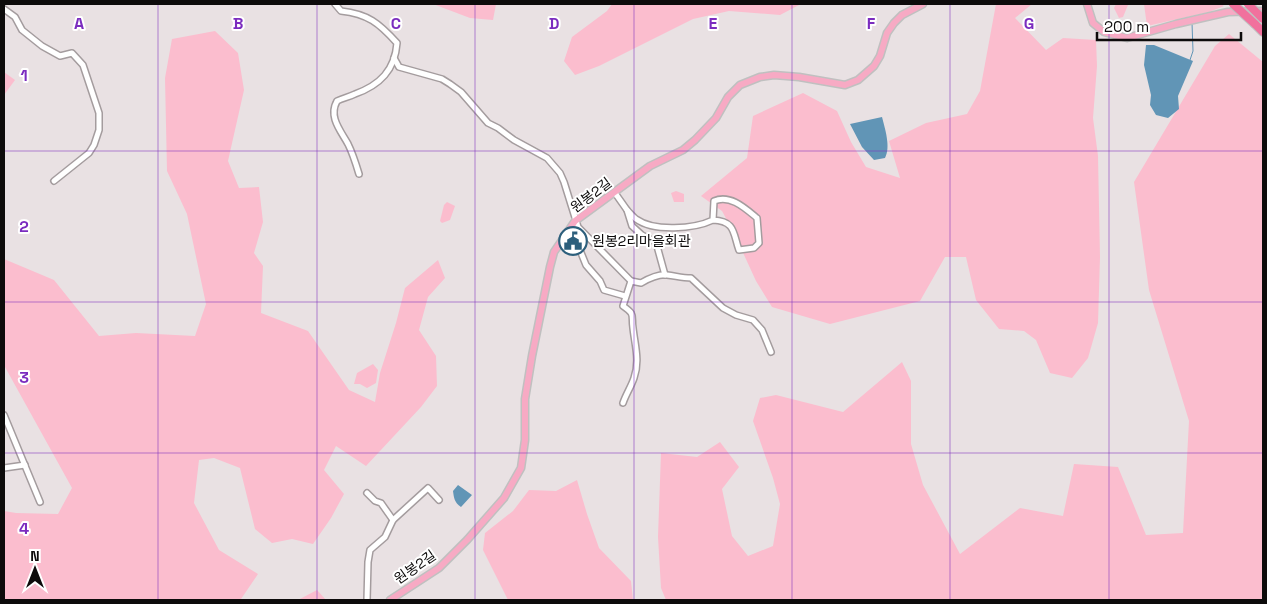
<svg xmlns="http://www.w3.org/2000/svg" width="1267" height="604" font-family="'Space Grotesk','Noto Sans KR',sans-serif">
	<rect width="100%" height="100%" fill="#e9e1e3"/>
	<g fill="#fbbdce">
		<polygon points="433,4 496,4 493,20 470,18"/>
		<polygon points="612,4 801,4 780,15 729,11 693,19 599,66 575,75 564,61 572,37 607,11"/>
		<polygon points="996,4 1032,4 1015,18 1046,50 1063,38 1096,40 1097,66 1093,118 1098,156 1100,257 1098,323 1088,358 1072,378 1050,373 1036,340 1024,331 999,329 976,300 966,257 945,257 920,301 830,324 772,307 756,281 734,233 722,211 701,196 747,158 753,116 803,93 837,111 851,142 866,167 900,178 889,141 926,123 967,114 980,91"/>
		<polygon points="1116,4 1128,5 1123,17 1119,18 1114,8"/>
		<polygon points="1144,4 1221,4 1224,6 1209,12 1147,26"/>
		<polygon points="215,31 238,53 244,90 228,161 239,188 259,187 263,222 254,253 263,266 261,313 308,331 349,390 375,402 380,373 396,323 405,288 438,260 445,278 428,297 419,330 436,356 437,386 421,407 366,466 336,446 324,470 344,494 331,518 313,544 292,539 272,543 255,529 240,468 214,458 199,460 194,503 219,550 258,574 241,599 246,600 4,600 4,511 16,513 58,514 72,488 5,367 4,259 54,280 99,336 136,333 195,336 206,304 187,214 167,171 165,78 172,39"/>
		<polygon points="1229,34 1263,62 1263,600 666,600 661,588 658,537 661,453 697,457 720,442 739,467 722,489 732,536 748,556 773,546 780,504 773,478 753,421 760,398 776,395 843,412 902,362 911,381 911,444 923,485 960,554 1020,508 1063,516 1074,464 1118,467 1146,535 1183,533 1189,421 1149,290 1134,182 1215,46"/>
		<polygon points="4,72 15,80 4,95"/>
		<polygon points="676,191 684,194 684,202 674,202 671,193"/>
		<polygon points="447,202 455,206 450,220 442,223 440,221 444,205"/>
		<polygon points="373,364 378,370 376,383 367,388 360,384 354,384 357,373"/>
		<polygon points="577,480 587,514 599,548 631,581 633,600 508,600 483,550 485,533 513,511 529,490 556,491"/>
		<polygon points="317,590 326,600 298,600"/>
	</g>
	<g fill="#6195b6">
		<polygon points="1146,45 1154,45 1193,61 1178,96 1179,109 1168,118 1156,115 1150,105 1151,95 1144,65"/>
		<path d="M882,117c3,12 9,30 3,41l-11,2 -12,-13 -12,-23z"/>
		<path d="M458,485l14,10 -11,12c-7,-5 -7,-9 -8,-16z"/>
	</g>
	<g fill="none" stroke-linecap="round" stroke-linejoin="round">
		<polyline stroke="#6195b6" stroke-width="1" points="1190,60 1193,51 1192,23"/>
		<defs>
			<g id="minor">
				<path d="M335,4l6,7c27,3 38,12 56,32 -2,27 -17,42 -42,51 -6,3 -12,4 -18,7 -9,16 4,30 11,43 5,10 8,20 11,30"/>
				<polyline points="4,9 15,17 22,30 42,46 60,56 72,53 83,65 99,113 99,130 94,145 89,153 54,181"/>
				<path d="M394,58l5,9 43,12 8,5 11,8 27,31 10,5 16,12 33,18 13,15 4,9 14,45 53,54 -8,25c13,9 8,9 10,22 2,18 7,33 1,50 -3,9 -8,16 -11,25"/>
				<polyline points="615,193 627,210 632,226 642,235 654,241 657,246 665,275"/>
				<path d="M627,210c3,3 6,7 9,9 18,13 58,10 77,1l1,-19c16,-7 31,7 43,17l2,25 -5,5 -15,2c-6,-16 -3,-29 -26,-30"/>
				<polyline points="571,228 586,265 600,281 604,290 625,296"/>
				<path d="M631,281l10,2c7,-4 18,-9 26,-8 9,1 15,3 24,3l32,30 13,7 17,5 9,10 9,22"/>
				<polyline points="4,415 40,502"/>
				<polyline points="4,468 25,465"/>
				<polyline points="367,493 375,501 381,503 393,520"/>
				<polyline points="367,600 368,562 370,550 385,537 393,520 428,488 439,500"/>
			</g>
			<g id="major">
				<polyline points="1087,4 1093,23 1104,32 1127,38 1176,24 1228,12 1263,11"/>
				<polyline points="390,600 439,568 467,540 504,498 521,468 525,440 525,399 532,356 550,267 554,252 575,221 650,166 683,150 695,140 716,118 728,97 740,85 760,77 774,75 799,77 845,85 858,80 874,66 880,56 887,33 894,23 902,15 923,4"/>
			</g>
			<polyline id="highway" points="1255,24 1263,32"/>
		</defs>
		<use href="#minor" stroke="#a49c9e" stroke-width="8"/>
		<use href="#major" stroke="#c0c0c0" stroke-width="9"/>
		<use href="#highway" stroke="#c0c0c0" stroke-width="10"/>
		<use href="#minor" stroke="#fff" stroke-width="5"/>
		<use href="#major" stroke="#f7aac4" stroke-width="6"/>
		<use href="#highway" stroke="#f1719d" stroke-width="8"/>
		<defs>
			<g id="highway-bridge">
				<polyline points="1233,4 1255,24"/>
				<polyline points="1248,4 1263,19"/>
			</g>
		</defs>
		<use href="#highway-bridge" stroke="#c0c0c0" stroke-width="10" stroke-linecap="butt"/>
		<use href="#highway-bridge" stroke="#f1719d" stroke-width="8"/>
	</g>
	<path fill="none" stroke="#7b2cbf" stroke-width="1" stroke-opacity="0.55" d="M158,4v596M317,4v596M475,4v596M634,4v596M792,4v596M950,4v596M1109,4v596M4,151h1259M4,302h1259M4,453h1259"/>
	<defs>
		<symbol id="civic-ring" viewBox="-11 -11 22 22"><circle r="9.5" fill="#fff" stroke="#2d5f7c" stroke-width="1.5"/><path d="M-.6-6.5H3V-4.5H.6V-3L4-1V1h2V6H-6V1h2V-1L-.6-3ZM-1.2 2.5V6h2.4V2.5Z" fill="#2d5f7c"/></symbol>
	</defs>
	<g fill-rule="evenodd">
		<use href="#civic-ring" x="557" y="225" width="32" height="32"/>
	</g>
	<g text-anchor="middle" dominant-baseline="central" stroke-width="4" stroke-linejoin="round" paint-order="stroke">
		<g font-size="14" fill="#0d0b0b" stroke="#fff">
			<text transform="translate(591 195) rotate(-37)">원봉2길</text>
			<text transform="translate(415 567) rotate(-35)">원봉2길</text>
		</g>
		<g font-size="14" fill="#0d0b0b" stroke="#fff" text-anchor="start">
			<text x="592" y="241">원봉2리마을회관</text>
		</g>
	</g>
	<g font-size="16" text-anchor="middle" font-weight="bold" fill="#7b2cbf" stroke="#fff" stroke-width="4" stroke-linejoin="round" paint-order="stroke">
		<text x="79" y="29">A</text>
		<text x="238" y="29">B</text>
		<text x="396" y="29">C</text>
		<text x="554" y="29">D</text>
		<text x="713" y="29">E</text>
		<text x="871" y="29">F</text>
		<text x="1029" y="29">G</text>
		<text x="24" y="81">1</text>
		<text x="24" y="232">2</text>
		<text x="24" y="383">3</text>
		<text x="24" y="534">4</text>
	</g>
	<rect width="1267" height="604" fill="none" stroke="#0d0b0b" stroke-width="10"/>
	<g transform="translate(35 569)" stroke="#ffffff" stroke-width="4" paint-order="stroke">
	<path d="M0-4L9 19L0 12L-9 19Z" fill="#0d0b0b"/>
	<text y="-8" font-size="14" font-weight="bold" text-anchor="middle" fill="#0d0b0b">N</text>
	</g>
	<path d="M1097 32v8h144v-8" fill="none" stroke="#0d0b0b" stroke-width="2.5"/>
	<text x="1104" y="32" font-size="15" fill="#0d0b0b" stroke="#ffffff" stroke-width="4" paint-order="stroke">200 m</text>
</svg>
